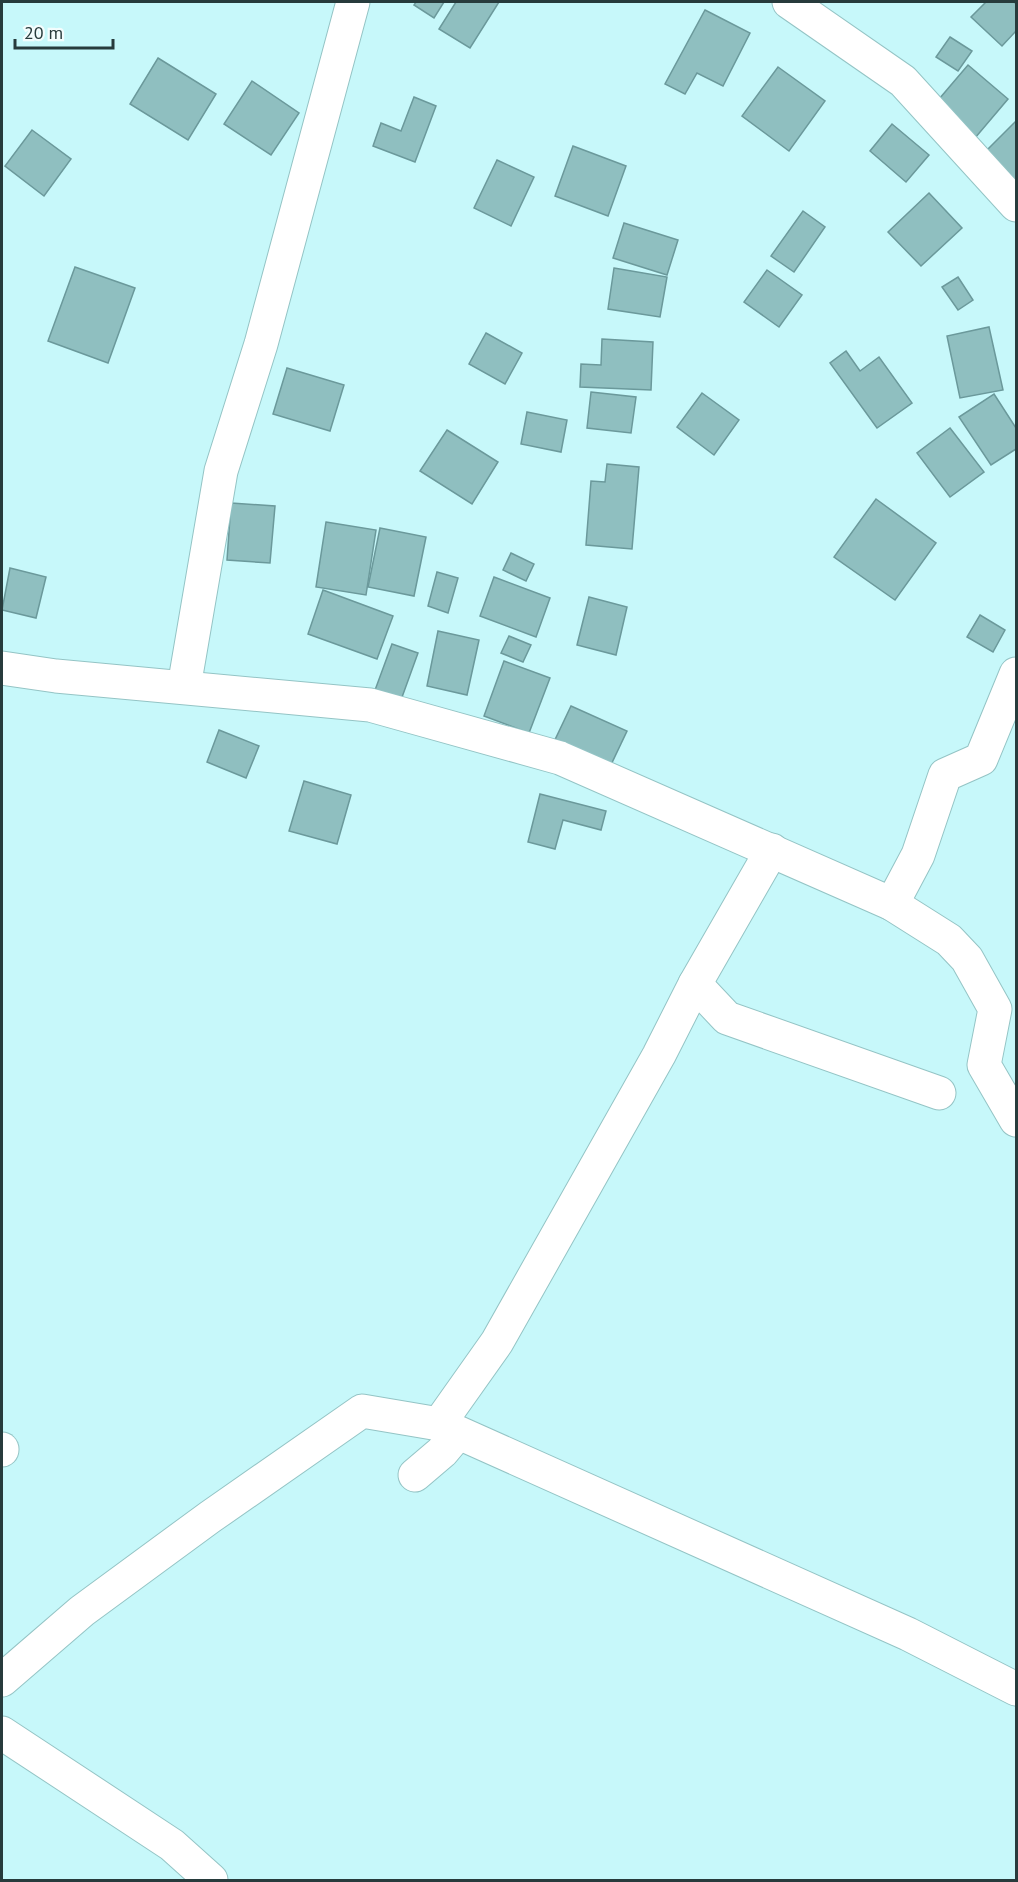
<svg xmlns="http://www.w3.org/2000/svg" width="1018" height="1882" font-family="'PT Sans',sans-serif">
	<rect width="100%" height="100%" fill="#c7f8fa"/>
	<g fill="#8fbfc0" stroke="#6b999b" stroke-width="1.5">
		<polygon points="416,2 444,2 434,18 414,5"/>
		<polygon points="456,2 499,2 470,48 439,29"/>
		<polygon points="986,2 1014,2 1016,4 1016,31 1002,46 971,17"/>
		<polygon points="705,10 750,33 723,86 697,73 685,94 665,84"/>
		<polygon points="950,37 972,51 958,71 936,57"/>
		<polygon points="158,58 216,94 188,140 130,104"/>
		<polygon points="968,65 1008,99 975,138 934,105"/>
		<polygon points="778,67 825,101 789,151 742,116"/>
		<polygon points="252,81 299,113 271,155 224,124"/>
		<polygon points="414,97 436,106 415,162 373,146 381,123 401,131"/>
		<polygon points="1016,121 1016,184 985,152"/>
		<polygon points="892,124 929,155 906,182 870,151"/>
		<polygon points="32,130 71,159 44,196 5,166"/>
		<polygon points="573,146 626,166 608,216 555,196"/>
		<polygon points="497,160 534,177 511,226 474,208"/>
		<polygon points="929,193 962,228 921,266 888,232"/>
		<polygon points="803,211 825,227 794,272 771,256"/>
		<polygon points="624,223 678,240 667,275 613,258"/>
		<polygon points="75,267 135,288 108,363 48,341"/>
		<polygon points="614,268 667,277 660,317 608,309"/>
		<polygon points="767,270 802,295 779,327 744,302"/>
		<polygon points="958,277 973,300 958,310 942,287"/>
		<polygon points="989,327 1003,390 960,398 947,336"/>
		<polygon points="486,333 522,353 505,384 469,364"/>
		<polygon points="602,339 653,342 651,390 580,387 581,364 601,365"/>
		<polygon points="846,351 860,371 879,357 912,403 877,428 830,363"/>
		<polygon points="287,368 344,385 330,431 273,414"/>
		<polygon points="591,392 636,397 631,433 587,428"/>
		<polygon points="702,393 739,420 714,455 677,427"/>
		<polygon points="994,394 1016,428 1016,449 991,465 959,417"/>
		<polygon points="527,412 567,420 561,452 521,444"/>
		<polygon points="950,428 984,472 950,497 917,453"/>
		<polygon points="447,430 498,462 472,504 420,471"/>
		<polygon points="607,464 639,467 632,549 586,545 591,481 605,482"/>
		<polygon points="876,499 936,543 895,600 834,557"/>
		<polygon points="231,503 275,506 270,563 227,560"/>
		<polygon points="326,522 376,530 366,595 316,587"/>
		<polygon points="380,528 426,537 414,596 368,587"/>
		<polygon points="511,553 534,564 526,581 503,570"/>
		<polygon points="10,568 46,577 36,618 2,610"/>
		<polygon points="437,572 458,578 448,613 428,606"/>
		<polygon points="494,577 550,598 536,637 480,616"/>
		<polygon points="323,590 393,616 377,659 308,634"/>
		<polygon points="589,597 627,607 616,655 577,645"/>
		<polygon points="980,615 1005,630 993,652 967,637"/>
		<polygon points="438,631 479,640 467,695 427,686"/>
		<polygon points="509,636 531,645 523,662 501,653"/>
		<polygon points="392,644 418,653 397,711 371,701"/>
		<polygon points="504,661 550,678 529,733 484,716"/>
		<polygon points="571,706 627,731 609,769 553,744"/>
		<polygon points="219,730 259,746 246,778 207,762"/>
		<polygon points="304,781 351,795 337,844 289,831"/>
		<polygon points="540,794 606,811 601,830 563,820 555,849 528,842"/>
	</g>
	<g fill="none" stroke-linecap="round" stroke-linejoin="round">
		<defs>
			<g id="minor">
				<polyline points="789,2 903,81 1016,205"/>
				<polyline points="2,668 56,676 370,705 560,758 892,904 949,940 967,959 995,1009 984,1065 1016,1120"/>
				<polyline points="184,687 221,471 261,344 353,2"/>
				<polyline points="892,904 918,855 945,775 981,759 1016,674"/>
				<polyline points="695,984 727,1018 939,1093"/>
				<polyline points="439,1424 908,1634 1016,1689"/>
				<polyline points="2,1449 2,1450"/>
				<polyline points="415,1475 442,1452 458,1433"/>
				<polyline points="2,1680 82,1611 210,1517 362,1411 439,1424 497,1342 659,1055 695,984 772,850"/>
				<polyline points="2,1733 172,1845 211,1880"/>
			</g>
		</defs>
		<use href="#minor" stroke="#94c4c5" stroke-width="35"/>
		<use href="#minor" stroke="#fff" stroke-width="33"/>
	</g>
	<rect width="1018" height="1882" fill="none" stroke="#273b3c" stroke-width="6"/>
	<path d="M15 39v9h98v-9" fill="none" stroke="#273b3c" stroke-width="3"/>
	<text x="24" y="39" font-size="18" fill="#273b3c" stroke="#f3fdfd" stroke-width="4.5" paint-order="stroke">20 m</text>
</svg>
